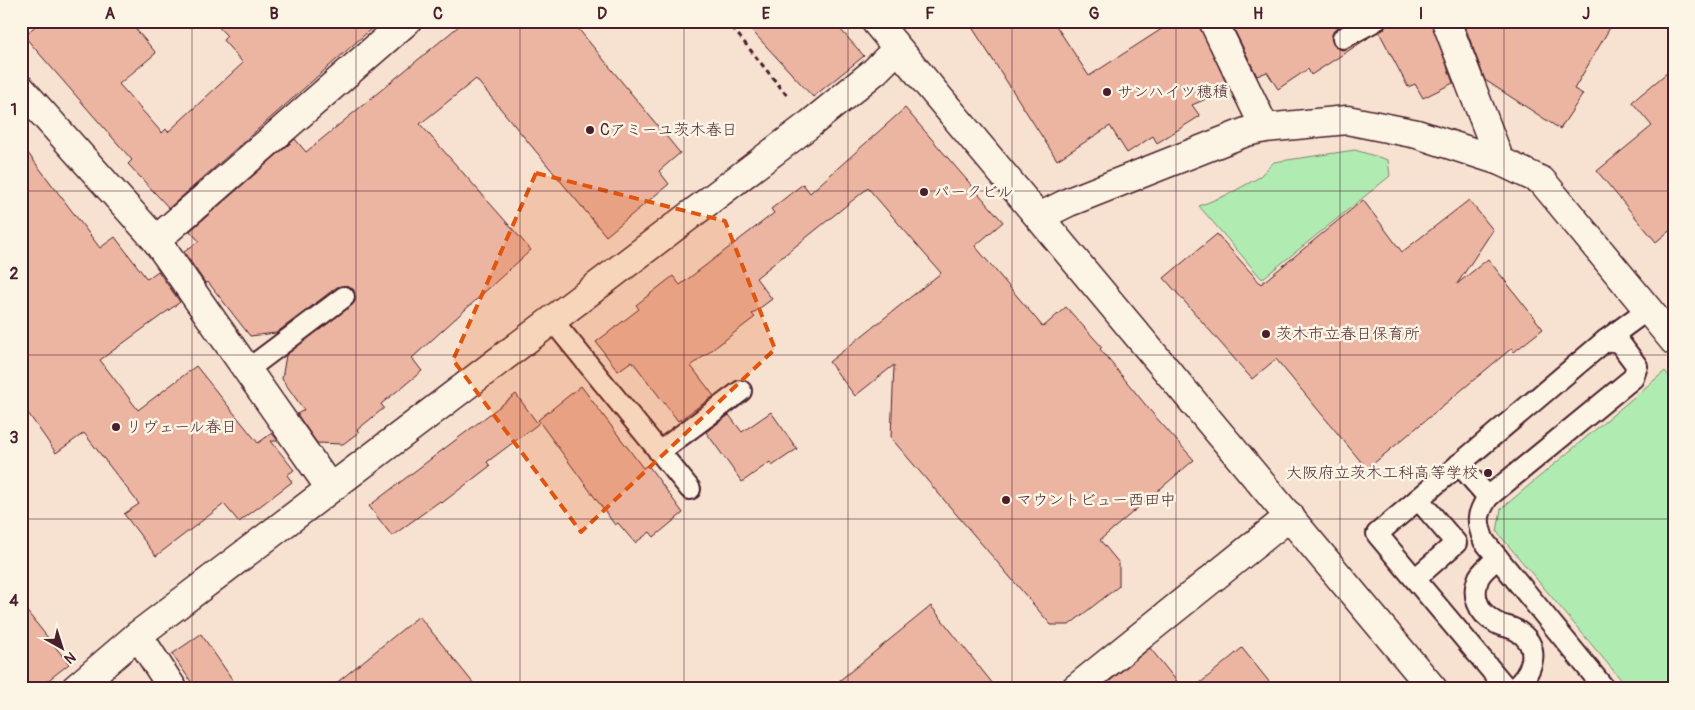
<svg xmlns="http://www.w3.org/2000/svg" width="1695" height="710" font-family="Pangolin,'Klee One',sans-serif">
	<rect width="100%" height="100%" fill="#f7e2d1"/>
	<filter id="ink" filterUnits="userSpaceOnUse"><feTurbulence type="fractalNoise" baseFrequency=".02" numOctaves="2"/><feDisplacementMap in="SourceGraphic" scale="10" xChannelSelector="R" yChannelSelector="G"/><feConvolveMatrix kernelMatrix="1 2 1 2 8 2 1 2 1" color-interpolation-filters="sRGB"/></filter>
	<g filter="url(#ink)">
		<g fill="#b0ecb2" stroke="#7d866e">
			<polygon points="1355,150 1388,160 1390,176 1262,279 1199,206 1229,194 1258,178 1274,162"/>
			<polygon points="1665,371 1674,382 1674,689 1629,689 1497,532 1501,509"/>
		</g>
		<g fill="#ecb5a1" stroke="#4a1f2b">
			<polygon points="41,21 129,21 156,53 119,84 162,133 166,129 168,132 243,63 223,40 227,36 213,21 380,21 169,208 128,164 132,160 24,36"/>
			<polygon points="465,21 572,21 680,153 659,171 669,184 606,236 476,79 420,124 531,250 412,358 422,371 381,404 384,408 357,430 359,432 343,444 317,443 297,414 304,410 282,379 286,355 351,306 355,301 354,290 348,286 337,287 276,333 250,336 208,282 206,284 184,252 199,241 190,231 295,139 306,152"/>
			<polygon points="743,21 833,21 864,56 813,97"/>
			<polygon points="968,21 1053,21 1089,76 1174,21 1198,21 1229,89 1192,105 1200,116 1157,143 1153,136 1127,153 1110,126 1057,160"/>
			<polygon points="1230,21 1349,21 1337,28 1331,37 1333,44 1342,50 1368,38 1311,75 1308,69 1278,89 1267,72 1257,76"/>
			<polygon points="1387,21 1431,21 1453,83 1423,98 1415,84 1408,87 1379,32 1385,28"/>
			<polygon points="1463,21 1614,21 1574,89 1583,94 1560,129 1485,80"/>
			<polygon points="1674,67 1674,227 1656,242 1597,171 1652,126 1632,102"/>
			<polygon points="905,108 1003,222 975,246 1043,327 1066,307 1102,347 1100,349 1153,414 1194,460 1100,540 1119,563 1119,586 1069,625 1051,625 891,438 894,365 855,396 829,362 941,273 868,188 756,278 772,299 752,314 755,317 691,366 714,396 678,421 632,361 618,371 596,342 639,309 636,305 673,276 680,285 774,213 771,209 803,184 810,193"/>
			<polygon points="21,144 100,248 115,237 147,279 158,271 180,302 100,360 138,410 196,366 258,443 272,433 278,441 271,441 294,470 287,475 292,482 239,522 224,504 156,556 124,514 139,504 84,433 56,453 21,403"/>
			<polygon points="1363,200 1402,252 1469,200 1493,230 1457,284 1488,259 1543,329 1514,352 1512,348 1367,469 1276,359 1252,379 1164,278 1217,234 1261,284"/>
			<polygon points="581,386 643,468 648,465 683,513 654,537 650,532 635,543 618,523 615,525 538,420"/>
			<polygon points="516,394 538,424 487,462 490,466 442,503 440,501 392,536 369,506"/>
			<polygon points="771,412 797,449 772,466 770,462 742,482 706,432 729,415 742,432"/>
			<polygon points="21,604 69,664 37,689 21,689"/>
			<polygon points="931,606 997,689 829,689"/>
			<polygon points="419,616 478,689 329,689"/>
			<polygon points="201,634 239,689 196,689 172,654"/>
			<polygon points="1150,648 1183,689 1100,689"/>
			<polygon points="1242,648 1275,689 1193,689"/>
		</g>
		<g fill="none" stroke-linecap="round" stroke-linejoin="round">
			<defs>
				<g id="service">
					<polyline points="1343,38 1375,21"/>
					<polyline points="552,320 690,489"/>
					<polyline points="1606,340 1647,310"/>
					<polyline points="247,370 344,297"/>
					<polyline points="659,452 741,391"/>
					<polyline points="1459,464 1488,497"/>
					<path d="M1498,558c-6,5 -15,12 -19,19 -8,18 -1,36 16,45 7,5 16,4 24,10 24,16 12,43 -6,57"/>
					<polyline points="1415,579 1456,543 1418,499"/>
					<path d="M1507,689l-130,-155 229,-194 13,2 18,24 -4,12 -145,119c-11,17 -12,24 -4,44l121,148"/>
				</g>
				<g id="minor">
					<polyline points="1213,21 1265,128"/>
					<polyline points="1446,21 1500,161"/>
					<polyline points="21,89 156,240 330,488"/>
					<polyline points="1039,217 1069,202 1246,132 1265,128 1347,120 1417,134 1500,161 1542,181 1674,341"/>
					<polyline points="156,240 407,21"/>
					<polyline points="138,635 173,689"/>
					<polyline points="75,689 138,635 810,124 875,71 897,49"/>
					<polyline points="1075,689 1290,516"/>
				</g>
				<polyline id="tertiary" points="875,21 1433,689"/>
			</defs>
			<use href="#service" stroke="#4a1f2b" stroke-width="24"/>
			<use href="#minor" stroke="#4a1f2b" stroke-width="31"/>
			<use href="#tertiary" stroke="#4a1f2b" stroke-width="31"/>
			<polyline stroke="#4a1f2b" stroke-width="3" stroke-dasharray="5 4" stroke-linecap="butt" points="727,21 789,98"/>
			<use href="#service" stroke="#fcf5e5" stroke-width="20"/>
			<use href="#minor" stroke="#fcf5e5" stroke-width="28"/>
			<use href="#tertiary" stroke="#fcf5e5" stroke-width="28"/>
		</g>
	</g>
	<path fill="#e0560e" fill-opacity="0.2" stroke="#e0560e" stroke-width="4" stroke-dasharray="10 6" stroke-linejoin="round" d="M536,173l189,48 50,128 -194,183 -128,-172z"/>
	<path fill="none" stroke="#4a1f2b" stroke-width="1" stroke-opacity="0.55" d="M192,21v668M356,21v668M520,21v668M684,21v668M848,21v668M1012,21v668M1176,21v668M1340,21v668M1504,21v668M21,191h1653M21,355h1653M21,519h1653"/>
	<g fill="#4a1f2b" stroke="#fcf5e5" stroke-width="2">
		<circle cx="1107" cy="92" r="5"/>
		<circle cx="590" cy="130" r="5"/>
		<circle cx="924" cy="192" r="5"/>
		<circle cx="1266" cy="334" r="5"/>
		<circle cx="116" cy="427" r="5"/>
		<circle cx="1488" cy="473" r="5"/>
		<circle cx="1006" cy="500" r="5"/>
	</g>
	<g text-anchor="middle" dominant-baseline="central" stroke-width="5" stroke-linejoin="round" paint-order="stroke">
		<g font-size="16" fill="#4a1f2b" stroke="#fcf5e5" text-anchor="start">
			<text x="1117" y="92">サンハイツ穂積</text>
			<text x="600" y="130">Cアミーユ茨木春日</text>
			<text x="934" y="192">パークビル</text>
			<text x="1276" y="334">茨木市立春日保育所</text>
			<text x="126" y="427">リヴェール春日</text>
			<text x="1478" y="473" text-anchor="end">大阪府立茨木工科高等学校</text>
			<text x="1016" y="500">マウントビュー西田中</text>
		</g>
	</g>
	<rect width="1695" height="710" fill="none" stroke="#fcf5e5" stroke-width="55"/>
	<g transform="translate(62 648) rotate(141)" stroke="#fcf5e5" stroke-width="4" paint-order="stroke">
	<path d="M0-4L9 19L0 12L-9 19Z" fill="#4a1f2b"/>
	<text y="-8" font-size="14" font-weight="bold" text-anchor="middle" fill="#4a1f2b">N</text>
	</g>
	<rect x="28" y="28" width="1640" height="654" fill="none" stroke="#4a1f2b" stroke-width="2"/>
	<g font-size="16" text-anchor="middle" font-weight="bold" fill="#4a1f2b">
		<text x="110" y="19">A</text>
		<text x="274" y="19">B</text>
		<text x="438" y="19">C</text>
		<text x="602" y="19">D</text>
		<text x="766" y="19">E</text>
		<text x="930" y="19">F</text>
		<text x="1094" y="19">G</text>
		<text x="1258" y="19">H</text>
		<text x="1421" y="19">I</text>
		<text x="1586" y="19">J</text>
		<text x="14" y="115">1</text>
		<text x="14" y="279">2</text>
		<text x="14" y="443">3</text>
		<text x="14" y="606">4</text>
	</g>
</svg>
